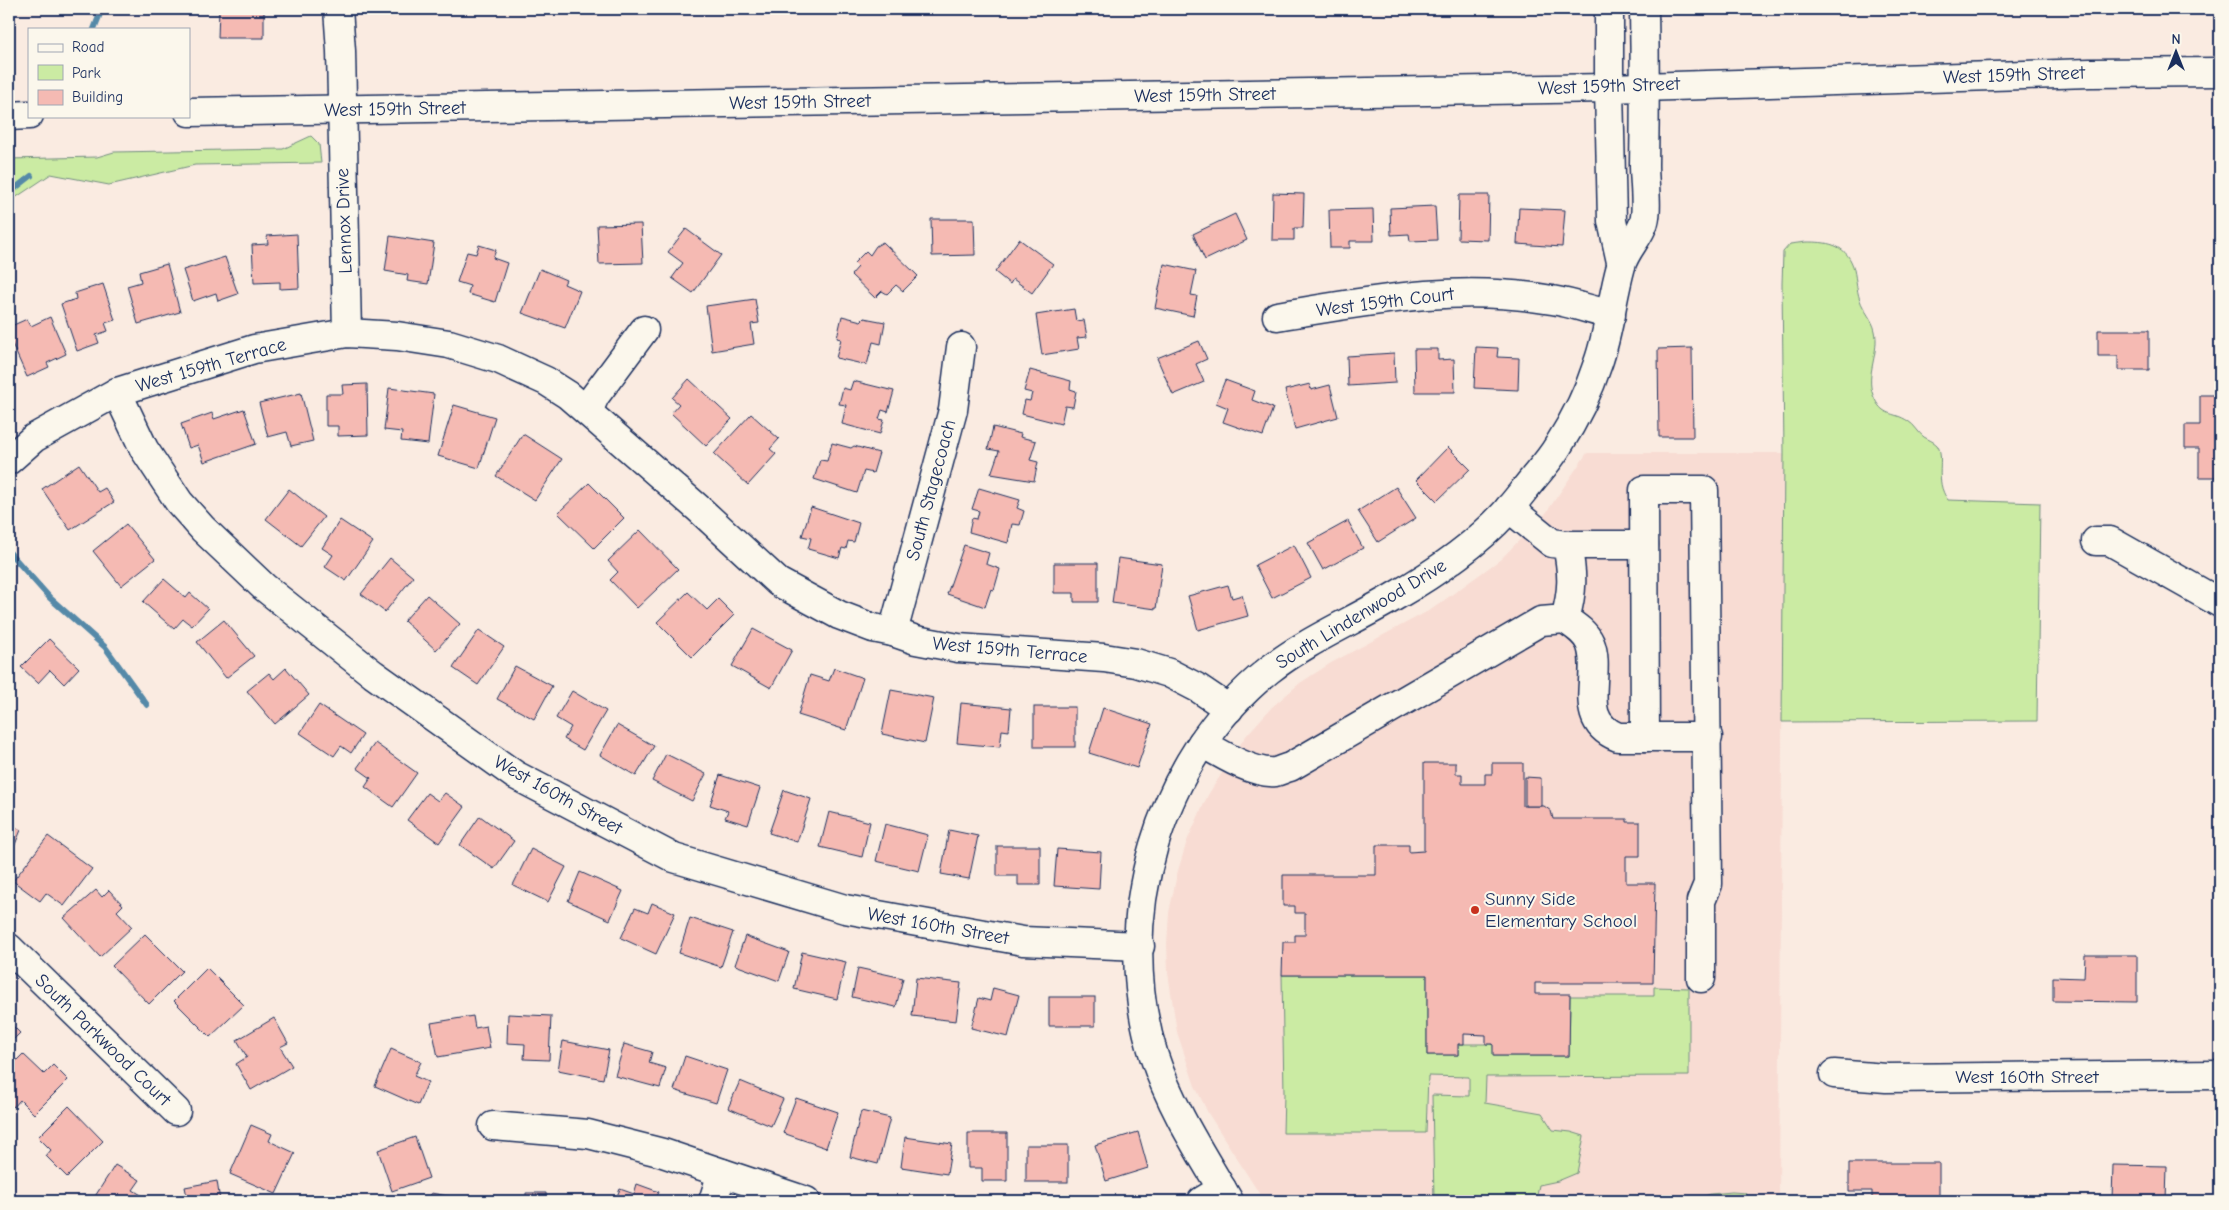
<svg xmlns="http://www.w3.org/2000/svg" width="2229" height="1210" font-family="'Comic Neue',sans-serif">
	<rect width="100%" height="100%" fill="#faebe1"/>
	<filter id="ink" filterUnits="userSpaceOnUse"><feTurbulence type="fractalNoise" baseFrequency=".02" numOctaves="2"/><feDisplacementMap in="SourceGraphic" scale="10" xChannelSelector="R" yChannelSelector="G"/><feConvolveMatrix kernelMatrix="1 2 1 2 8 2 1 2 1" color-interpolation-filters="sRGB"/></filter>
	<g filter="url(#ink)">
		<polygon fill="#f8dcd3" points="1587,453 1784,453 1779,1201 1264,1201 1208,1113 1195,1086 1177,1032 1168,973 1167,944 1169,913 1177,874 1187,841 1208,795 1245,737 1272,707 1300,683 1331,663 1432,609 1501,559 1546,513"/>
		<g fill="#cbeba3" stroke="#738d80">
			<polygon points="311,136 319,144 321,163 195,165 109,185 51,174 9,202 9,159 97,157 114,152 283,149"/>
			<path d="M1806,242c20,0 39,1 47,24 3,9 3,23 7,34 3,10 13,20 15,31 5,21 -10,43 -2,64 9,23 20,16 35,26 7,4 10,12 16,16 5,3 9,4 13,8 9,12 -4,35 11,55l92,3 -3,218 -255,1 2,-269 -2,-169 1,-32 7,-8z"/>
			<polygon points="1282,975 1427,975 1427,1055 1458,1055 1458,1044 1493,1044 1494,1056 1569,1056 1570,996 1654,996 1654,987 1689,988 1689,1076 1486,1077 1485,1103 1542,1113 1553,1130 1571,1132 1584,1136 1577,1173 1558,1181 1539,1185 1536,1201 1434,1201 1432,1095 1469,1096 1469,1077 1428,1076 1426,1133 1283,1133 1284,1094"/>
			<polygon points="1732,1192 1746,1193 1746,1201 1688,1201 1711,1194"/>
		</g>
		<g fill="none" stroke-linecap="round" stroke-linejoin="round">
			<g stroke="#5489a8" stroke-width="6">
				<polyline points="94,29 102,9"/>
				<polyline points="9,193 31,176"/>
				<polyline points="9,552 50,598 105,647 147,705"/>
			</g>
		</g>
		<g fill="#f5bab3" stroke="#1b2f5e">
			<polygon points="219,9 264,9 264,38 218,38"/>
			<polygon points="1273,193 1304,194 1303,228 1294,228 1294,240 1272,240"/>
			<polygon points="1459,195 1489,195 1488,240 1458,239"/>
			<polygon points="1435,206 1437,240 1410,241 1409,234 1391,235 1390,208"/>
			<polygon points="1519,208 1565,210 1562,247 1517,244"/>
			<polygon points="1373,209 1374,241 1350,241 1350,248 1330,248 1329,210"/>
			<polygon points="1235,214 1247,240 1205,260 1193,234"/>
			<polygon points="931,219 974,219 975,255 932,256"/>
			<polygon points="641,224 643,263 599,264 597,225"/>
			<polygon points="686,229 721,255 693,293 672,278 683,263 668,252"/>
			<polygon points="297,234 299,288 280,289 280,282 254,283 252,245 268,244 267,236"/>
			<polygon points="390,236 434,243 428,284 407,281 408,275 385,271"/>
			<polygon points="1019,239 1053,264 1032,293 1013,279 1010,284 995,272"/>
			<polygon points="883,242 918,276 903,291 896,285 887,294 882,291 875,298 851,275 858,267 854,263 866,251 870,255 876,246"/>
			<polygon points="479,245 496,250 493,258 507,263 495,302 468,294 470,286 457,282 467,252 476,254"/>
			<polygon points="225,257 238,294 218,301 216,293 193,301 183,270"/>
			<polygon points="167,264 180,312 138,324 127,286 141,282 139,272"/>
			<polygon points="1164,264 1196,271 1191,295 1197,296 1193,316 1155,308"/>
			<polygon points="540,269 566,280 564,284 580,291 565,328 522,313"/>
			<polygon points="103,284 115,320 105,323 108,331 96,335 99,343 77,351 61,304 76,299 75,293"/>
			<polygon points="755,299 759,323 751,324 754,344 712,351 706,306"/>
			<polygon points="1074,309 1076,321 1084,320 1087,337 1077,338 1079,349 1042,355 1036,315"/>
			<polygon points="842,316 861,321 864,318 885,322 881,344 873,342 867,365 836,358 841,339 837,338"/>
			<polygon points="50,317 66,354 47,363 49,367 27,377 9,337 9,327 27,319 31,326"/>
			<polygon points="2098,330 2149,330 2149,370 2118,370 2118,356 2098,356"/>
			<polygon points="1199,341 1207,359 1196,364 1204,382 1173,395 1157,358"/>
			<polygon points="1476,347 1498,348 1497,357 1519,358 1518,390 1474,388"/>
			<polygon points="1692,348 1693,437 1659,437 1658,349"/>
			<polygon points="1414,349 1438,349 1438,360 1454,359 1455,392 1415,392"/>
			<polygon points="1394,353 1395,383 1348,386 1347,356"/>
			<polygon points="1030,370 1071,381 1070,389 1076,391 1073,407 1065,406 1061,424 1022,414 1025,400 1030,401 1032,393 1024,391"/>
			<polygon points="689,379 732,419 706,446 671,413 679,404 672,398"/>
			<polygon points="1225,380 1255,391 1252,400 1273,408 1263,436 1223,422 1228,408 1216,403"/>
			<polygon points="853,381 894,391 888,412 882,410 879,419 884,420 880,434 842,424 846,405 839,404 843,388 850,390"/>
			<polygon points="367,384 368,435 338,436 338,426 326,426 326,394 343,394 342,385"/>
			<polygon points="1310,384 1311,390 1330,385 1338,417 1295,429 1285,390"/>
			<polygon points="389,388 434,394 428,444 401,441 402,432 384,430"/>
			<polygon points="301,393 313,441 291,446 287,432 268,437 259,403"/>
			<polygon points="2200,395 2220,395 2220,477 2199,477 2199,448 2185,448 2185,425 2200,425"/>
			<polygon points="454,405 495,417 479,468 438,456"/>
			<polygon points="244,409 256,444 204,462 198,445 189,448 181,424 212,413 214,419"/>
			<polygon points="751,414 779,439 770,449 776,454 748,485 714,454"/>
			<polygon points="993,427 1021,434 1020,437 1036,441 1030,460 1038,462 1034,481 991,474 999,451 988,449"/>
			<polygon points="523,434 562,459 535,500 496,476"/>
			<polygon points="832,443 851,448 854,446 879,453 873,473 864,471 857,493 814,479 820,460 827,461"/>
			<polygon points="1448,447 1470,469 1437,501 1416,480"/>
			<polygon points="79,464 98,492 105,488 114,502 70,530 42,489"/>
			<polygon points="589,483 624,518 594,548 558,513"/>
			<polygon points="1396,487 1416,518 1378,542 1358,511"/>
			<polygon points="979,488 1020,500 1017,508 1024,511 1020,525 1012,524 1008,543 969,532 972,518 977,519 979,511 972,509"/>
			<polygon points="289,489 324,517 301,546 266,519"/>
			<polygon points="811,507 859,523 854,542 848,541 846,549 842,548 839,558 808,549 811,538 802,536"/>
			<polygon points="340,520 373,542 346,581 325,567 333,555 322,548"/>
			<polygon points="1348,521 1363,548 1323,570 1308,543"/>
			<polygon points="126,524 155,559 121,586 93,551"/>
			<polygon points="640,530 678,569 637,608 610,580 618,572 608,561"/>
			<polygon points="964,545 989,553 986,564 1000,569 994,590 991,589 985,607 947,594"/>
			<polygon points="1294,545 1311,578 1272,598 1255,565"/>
			<polygon points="390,558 413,577 385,612 361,594"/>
			<polygon points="1118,558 1162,564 1156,609 1112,603"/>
			<polygon points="1054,563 1098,563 1098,602 1074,602 1074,593 1054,593"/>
			<polygon points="164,579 186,598 190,593 208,609 192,626 183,619 174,629 143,602"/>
			<polygon points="1228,585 1232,598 1242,595 1248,616 1198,630 1188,596"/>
			<polygon points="688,592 707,610 718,599 734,615 692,657 657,622"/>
			<polygon points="427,595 460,624 436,650 404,621"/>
			<polygon points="224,620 254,656 226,678 197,642"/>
			<polygon points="753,629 792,650 771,688 732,666"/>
			<polygon points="479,630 504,647 478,685 453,668"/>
			<polygon points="49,639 79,668 64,684 50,670 38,683 21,667"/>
			<polygon points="515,666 552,686 534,719 497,699"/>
			<polygon points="286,668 309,695 275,724 247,691 269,673 274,679"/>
			<polygon points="834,668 863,678 846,730 798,715 810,675 829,681"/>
			<polygon points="891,690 934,698 925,743 882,734"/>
			<polygon points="572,691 606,711 583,750 564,739 571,727 556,718"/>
			<polygon points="961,703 1011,708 1009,731 1002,730 1000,747 957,743"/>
			<polygon points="319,705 363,735 351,753 341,746 334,756 300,733"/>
			<rect x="1034" y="707" width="41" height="40"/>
			<polygon points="1103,708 1152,724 1137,768 1089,753"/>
			<polygon points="617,725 654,746 636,776 600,755"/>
			<polygon points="375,743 417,773 393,807 365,787 371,778 357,768"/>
			<polygon points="666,754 706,774 692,801 652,781"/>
			<polygon points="1424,763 1456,763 1456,774 1462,774 1462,784 1485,784 1485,774 1492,774 1492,763 1523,763 1523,806 1544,806 1551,811 1553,819 1627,819 1627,822 1640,822 1640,856 1626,856 1626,883 1655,883 1653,983 1535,983 1535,994 1570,994 1569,1056 1493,1056 1493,1044 1486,1044 1486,1035 1464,1034 1464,1044 1458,1044 1458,1055 1427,1055 1427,975 1282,975 1283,942 1295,942 1295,935 1305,935 1305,913 1295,913 1295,906 1283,906 1283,875 1376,875 1376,845 1409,845 1409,852 1424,851"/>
			<polygon points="720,775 760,788 748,825 725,818 728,811 710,805"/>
			<polygon points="1525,777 1541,778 1541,806 1525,806"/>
			<polygon points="784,790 811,799 797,842 769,833"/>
			<polygon points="427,793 438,801 445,793 465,807 439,843 407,820"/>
			<polygon points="829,812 870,822 862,857 820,847"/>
			<polygon points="480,816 514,841 494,869 460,845"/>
			<polygon points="9,824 21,830 9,859"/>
			<polygon points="885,824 928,835 919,871 876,861"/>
			<polygon points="949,830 978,836 969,879 941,874"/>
			<polygon points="48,836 92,869 64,906 46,893 40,901 13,881"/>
			<polygon points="997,846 1040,846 1040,885 1018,885 1018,876 997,876"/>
			<polygon points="531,849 566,867 548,902 513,885"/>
			<polygon points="1057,849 1101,852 1099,889 1054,886"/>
			<polygon points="580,872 623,891 610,920 568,901"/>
			<polygon points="96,890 102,897 109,890 123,905 117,911 132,927 100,957 64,918"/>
			<polygon points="652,903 675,913 656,954 621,938 635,908 648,913"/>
			<polygon points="690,918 733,932 721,967 679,953"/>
			<polygon points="145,934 182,971 149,1004 112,966"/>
			<polygon points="745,936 789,952 779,981 735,965"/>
			<polygon points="802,952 846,962 837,999 794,989"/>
			<polygon points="2085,955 2137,955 2137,1002 2053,1001 2053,977 2084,978"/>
			<polygon points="207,968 244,1005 210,1037 174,1001"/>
			<polygon points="858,968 903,978 896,1007 852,997"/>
			<polygon points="916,978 961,983 956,1021 912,1016"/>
			<polygon points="993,988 1019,995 1008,1037 971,1028 979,998 990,1001"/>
			<rect x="1049" y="997" width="46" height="29"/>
			<polygon points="508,1014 551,1016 549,1060 524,1059 525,1044 507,1043"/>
			<polygon points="473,1016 475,1028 486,1026 490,1048 438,1057 431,1023"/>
			<polygon points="274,1018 288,1043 280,1047 292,1066 251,1090 236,1064 247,1057 237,1040"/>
			<polygon points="9,1022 20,1033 9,1044"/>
			<polygon points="563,1041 609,1050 603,1079 558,1070"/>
			<polygon points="624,1044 652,1052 649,1063 666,1068 660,1088 615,1076"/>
			<polygon points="391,1049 421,1062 414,1076 428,1082 418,1105 375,1086"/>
			<polygon points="23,1054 44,1074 53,1065 68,1080 34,1114 20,1100 14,1107 9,1102 9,1068"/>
			<polygon points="685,1056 727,1070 716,1103 674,1090"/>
			<polygon points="740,1081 783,1099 771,1126 728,1108"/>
			<polygon points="796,1098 838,1112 826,1148 783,1133"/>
			<polygon points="69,1106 103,1141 67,1177 46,1156 51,1150 38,1137"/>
			<polygon points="861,1111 890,1118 878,1164 850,1157"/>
			<polygon points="251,1125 272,1134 269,1141 295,1153 276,1194 230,1174"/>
			<polygon points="1138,1132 1148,1168 1106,1181 1095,1145"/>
			<polygon points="968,1133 1007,1133 1007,1181 982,1181 982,1168 968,1168"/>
			<polygon points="415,1137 429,1178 392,1191 378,1150"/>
			<polygon points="905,1137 952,1144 947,1174 901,1167"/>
			<rect x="1026" y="1145" width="42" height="37"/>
			<polygon points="1849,1163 1939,1163 1939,1201 1872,1201 1872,1191 1849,1191"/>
			<polygon points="115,1165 140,1180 133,1190 151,1201 92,1201"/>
			<polygon points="2113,1165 2167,1166 2166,1201 2112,1200"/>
			<polygon points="217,1181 220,1201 188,1201 185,1187"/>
			<polygon points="637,1184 659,1192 655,1201 615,1201 620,1189 634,1194"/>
			<polygon points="431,1193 475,1201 430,1201"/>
			<polygon points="526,1193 546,1193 546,1201 504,1201 526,1200"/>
		</g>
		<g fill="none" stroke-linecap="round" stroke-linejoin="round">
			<defs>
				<g id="minor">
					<polyline points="338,9 341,51 347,333"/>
					<polyline points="1609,9 1609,88 1612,221 1621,262"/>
					<path d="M1277,316c92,-15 181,-33 275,-16 20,3 39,10 59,15"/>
					<polyline points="117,392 144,449 179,502 203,529 264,587 373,674 515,775 674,858 845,909 1023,941 1140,946"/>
					<polyline points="588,411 595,396 644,330"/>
					<polyline points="9,460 34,438 117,392 254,349 347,333 397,336 449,344 498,359 546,381 568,395 699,509 778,582 839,615 873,628 893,632 916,640 958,648 1104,658 1136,663 1169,673 1198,688 1229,709"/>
					<polyline points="2096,541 2110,541 2220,603"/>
					<polyline points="1567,545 1644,545"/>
					<path d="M1565,619c10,7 20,13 25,24 13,31 -16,77 28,94h90"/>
					<polyline points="893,632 953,410 961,347"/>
					<polyline points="1645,737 1644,490 1704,490 1708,884 1701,901 1701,978"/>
					<path d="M1202,743c19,11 51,31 73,29 5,-1 10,-4 15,-5l251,-146 24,-2c8,-28 8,-45 2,-74l-15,-2 -43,-35"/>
					<polyline points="9,948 176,1111"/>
					<polyline points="1834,1074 1886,1078 2220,1075"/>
					<polyline points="493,1126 588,1134 663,1153 806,1201"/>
					<polyline points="713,1201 722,1173"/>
					<polyline points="1202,1201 1222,1189"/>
					<path d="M1229,1201c-27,-46 -58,-93 -75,-145 -43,-135 4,-297 115,-386 37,-29 82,-48 123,-72 40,-23 81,-50 113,-85 10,-11 18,-22 27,-33 9,-11 19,-22 26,-34 16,-25 31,-55 40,-83 11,-31 14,-65 23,-97 4,-16 18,-28 23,-44 4,-14 0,-41 0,-57 1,-52 1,-104 0,-156"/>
				</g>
				<g id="major">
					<polyline points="189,112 1609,88 2090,73 2220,72"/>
					<polyline points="9,116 29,115"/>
				</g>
			</defs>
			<use href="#minor" stroke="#1b2f5e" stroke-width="31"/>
			<use href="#major" stroke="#1b2f5e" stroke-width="31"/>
			<use href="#minor" stroke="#fbf7ec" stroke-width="28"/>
			<use href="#major" stroke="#fbf7ec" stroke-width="28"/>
		</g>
	</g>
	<circle fill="#c8321e" stroke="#fbf7ec" stroke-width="2" cx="1475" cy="910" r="5"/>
	<g text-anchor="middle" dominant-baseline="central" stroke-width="4" stroke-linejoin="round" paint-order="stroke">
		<g font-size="19" fill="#1b2f5e" stroke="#fbf7ec">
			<text transform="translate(2014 75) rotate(-2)">West 159th Street</text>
			<text transform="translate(1609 86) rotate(-2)">West 159th Street</text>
			<text transform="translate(1205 95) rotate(-1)">West 159th Street</text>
			<text transform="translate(800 102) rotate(-1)">West 159th Street</text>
			<text transform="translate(395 109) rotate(-1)">West 159th Street</text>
			<text transform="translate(344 221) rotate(-92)">Lennox Drive</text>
			<text transform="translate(1385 302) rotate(-7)">West 159th Court</text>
			<text transform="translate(211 365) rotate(-16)">West 159th Terrace</text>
			<text transform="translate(931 490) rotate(-75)">South Stagecoach</text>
			<text transform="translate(1361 614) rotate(-31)">South Lindenwood Drive</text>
			<text transform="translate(1010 650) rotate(5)">West 159th Terrace</text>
			<text transform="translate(558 795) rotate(29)">West 160th Street</text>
			<text transform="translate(938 926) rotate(10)">West 160th Street</text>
			<text transform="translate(103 1040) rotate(44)">South Parkwood Court</text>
			<text x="2027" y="1077">West 160th Street</text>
		</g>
		<g font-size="19" fill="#1b2f5e" stroke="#fbf7ec" text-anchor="start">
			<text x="1485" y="899">Sunny Side<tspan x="1485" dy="22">Elementary School</tspan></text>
		</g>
	</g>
	<rect width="2229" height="1210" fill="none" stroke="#fbf7ec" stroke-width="30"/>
	<rect x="15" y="15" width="2199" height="1180" fill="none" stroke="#1b2f5e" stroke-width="2" filter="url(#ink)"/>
	<rect x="28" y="28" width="162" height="90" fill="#fbf7ec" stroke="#a1a7b3"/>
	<rect x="38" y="44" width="25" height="8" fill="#fbf7ec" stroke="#a1a7b3"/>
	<text x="72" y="52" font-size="15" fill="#1b2f5e">Road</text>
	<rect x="38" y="65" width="25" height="15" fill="#cbeba3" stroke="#a1a7b3"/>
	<text x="72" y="78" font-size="15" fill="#1b2f5e">Park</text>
	<rect x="38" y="90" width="25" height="15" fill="#f5bab3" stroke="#a1a7b3"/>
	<text x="72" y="102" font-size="15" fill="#1b2f5e">Building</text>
	<g transform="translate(2176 52)" stroke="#fbf7ec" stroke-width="4" paint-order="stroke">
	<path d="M0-4L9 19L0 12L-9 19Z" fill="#1b2f5e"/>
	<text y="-8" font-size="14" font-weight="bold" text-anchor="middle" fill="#1b2f5e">N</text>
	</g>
</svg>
